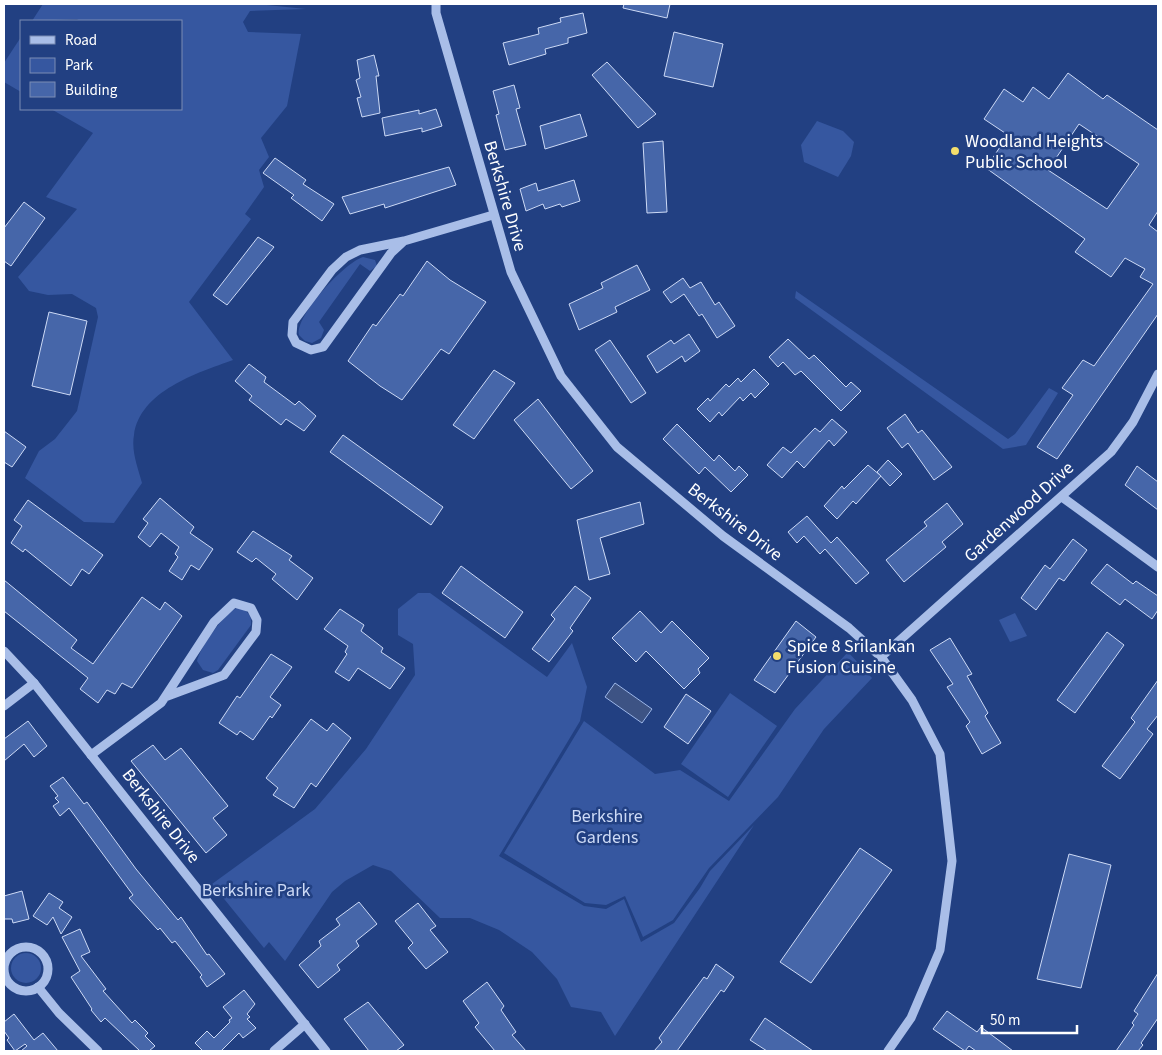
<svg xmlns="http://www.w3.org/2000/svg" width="1162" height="1055" font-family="'Source Sans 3',sans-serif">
	<rect width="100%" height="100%" fill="#224082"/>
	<g fill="#3657a0">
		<path d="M43,4h214l49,5 -56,2 -7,11 5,10 53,2 -14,72 -26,32 8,19 -10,13 5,17 -19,27 6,5 -62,83 44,58c-36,13 -93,31 -99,75 -3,16 4,33 8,48l-28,40 -30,-1 -59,-44 14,-27 16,-12 22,-28 21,-94 -2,-9 -24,-14 -24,1 -19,-4 -11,-14 59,-68 -31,-12 47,-64 -42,-24h130v-88h-101l-3,-2 -45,2z"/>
		<polygon points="21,37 21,92 4,82 4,63"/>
		<polygon points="817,121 843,131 854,142 851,156 838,177 804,162 801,145"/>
		<path d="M363,257l12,3 2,6 -7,5 -10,-7 -41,58 5,8 -3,8 -9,5 -7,-2 -6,-6c-4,-19 45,-72 64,-78z"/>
		<polygon points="796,291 1008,439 1015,434 1049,388 1058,393 1026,445 1003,449 795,298"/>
		<polygon points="418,593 430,593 547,677 572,643 587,687 580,721 499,856 584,906 606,909 624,899 641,942 674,923 700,888 710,871 754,825 615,1036 601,1012 571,1007 557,979 532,952 499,930 470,918 440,918 391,871 373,865 345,881 332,892 285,961 269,942 264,948 212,884 315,809 366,749 415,675 413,644 398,635 398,609"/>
		<path d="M237,608c10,1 15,7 14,17l-33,45 -5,3 -10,-3 -6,-9c2,-12 28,-49 40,-53z"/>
		<polygon points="1015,613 1027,636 1010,642 999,620"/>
		<polygon points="848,652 872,678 824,729 778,797 709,868 673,920 643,937 625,896 606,905 585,903 504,853 584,721 655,774 680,770 729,801 795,709"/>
		<polygon points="730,693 777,726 728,797 681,764"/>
		<circle cx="26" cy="968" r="15"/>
	</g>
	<polygon fill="#3d5384" stroke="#9db7e9" points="615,683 652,709 642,723 605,697"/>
	<g fill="#4666a9" stroke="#cddaf6" fill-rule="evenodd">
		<polygon points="624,4 670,4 667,18 623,8"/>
		<polygon points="583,13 587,33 568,38 568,43 545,49 546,54 509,65 503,43 539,34 538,28 561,22 560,18"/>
		<polygon points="674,32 723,44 713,87 664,76"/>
		<polygon points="374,55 379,76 376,76 380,113 362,117 357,98 361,97 356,80 360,78 357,60"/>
		<polygon points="607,62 656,114 638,128 592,75"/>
		<path d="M1068,73l35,26 4,-4 51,35v81l-9,14 9,7v82l-101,145 -20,-12 36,-52 -11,-7 21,-28 11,6 59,-82 -13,-7 5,-8 -20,-11 -14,19 -36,-25 10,-13 -99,-71 22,-33 -24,-16 20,-30 19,13 10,-15 16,12zM1079,124l60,40 -32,45 -59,-39z"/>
		<polygon points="514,85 520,108 516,109 526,145 505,150 496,115 499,114 493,91"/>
		<polygon points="436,109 442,126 422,132 422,128 385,136 382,118 419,110 419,114"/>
		<polygon points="580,114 587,136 545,149 540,126"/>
		<polygon points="663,141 667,212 647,213 643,143"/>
		<polygon points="275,158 306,180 303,184 334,204 322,221 291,198 294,195 263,173"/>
		<polygon points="449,167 456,185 385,208 384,204 350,214 342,197"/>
		<polygon points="574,180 580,201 562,207 560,204 545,209 543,204 526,211 520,189 536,183 538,191"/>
		<polygon points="24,202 45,218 11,266 4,261 4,228"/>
		<polygon points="258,237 274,247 227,305 213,295"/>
		<polygon points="427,261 450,280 486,302 449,354 441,349 402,400 380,386 348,361 373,324 376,326 400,294 403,296"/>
		<polygon points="637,265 650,290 615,307 617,312 579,330 569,304 603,288 601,283"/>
		<polygon points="683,278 690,288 701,282 715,305 719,302 735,326 717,338 702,314 699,316 684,294 671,303 663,292"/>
		<polygon points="49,312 87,321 70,395 32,386"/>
		<polygon points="689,334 700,351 685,362 682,356 657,373 647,356 671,340 674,344"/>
		<polygon points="788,339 809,359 814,355 846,387 851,382 861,391 841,411 801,371 795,375 783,362 778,367 769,357"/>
		<polygon points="610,340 646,393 631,403 595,350"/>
		<polygon points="249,364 266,377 264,382 295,405 299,401 316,416 304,431 286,419 281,425 249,400 252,396 235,381"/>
		<polygon points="754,369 769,384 755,398 751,393 743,401 740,397 722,416 719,412 710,422 697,409 708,398 710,401 726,384 729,387 738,378 741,382"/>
		<polygon points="494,370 515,383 474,439 453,425"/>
		<polygon points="538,399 593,471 571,489 514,420"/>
		<polygon points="905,414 918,433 922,430 952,467 934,480 908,443 902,448 887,428"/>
		<polygon points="832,419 847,432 834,446 829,440 804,468 797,461 782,478 767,465 783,447 791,453 815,428 820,432"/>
		<polygon points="677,424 714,461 719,455 735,471 739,466 748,475 731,492 705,467 699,474 663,439"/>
		<polygon points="4,431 26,447 12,467 4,462"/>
		<polygon points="343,435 443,507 431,525 330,452"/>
		<polygon points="888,460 902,474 890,486 877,472"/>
		<polygon points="868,465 881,476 856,504 853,501 837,519 824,506 842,486 844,489"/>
		<polygon points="1137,466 1158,482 1158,510 1125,485"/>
		<polygon points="160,498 194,527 190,533 213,549 199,570 191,565 182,580 169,571 178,557 175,554 179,547 161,533 150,547 138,537 148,523 143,519"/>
		<polygon points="28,500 103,555 89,574 82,569 71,586 25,549 23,552 11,543 22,526 14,520"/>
		<polygon points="640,502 644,524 600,538 610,574 589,580 577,520"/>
		<polygon points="947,503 963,524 942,542 946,547 904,582 886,560 927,526 924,522"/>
		<polygon points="807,516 831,543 837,537 869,573 856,584 825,549 820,554 804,536 797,543 788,532"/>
		<polygon points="253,531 292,556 289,560 313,578 297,600 272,579 276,574 256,558 252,562 237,552"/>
		<polygon points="1073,539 1087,550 1064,581 1059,578 1036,610 1021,598 1045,565 1050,569"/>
		<polygon points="1107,564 1133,584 1136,581 1158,596 1158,610 1152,619 1125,599 1120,605 1091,583"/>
		<polygon points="461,566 523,612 505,638 442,593"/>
		<polygon points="4,580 77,640 71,648 93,664 142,597 160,610 165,602 182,616 132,688 122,683 115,694 107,690 98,703 80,689 88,678 4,611"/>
		<polygon points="575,586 591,598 570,628 573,631 549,662 532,649 555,619 551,615"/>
		<polygon points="340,609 364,625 361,631 383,648 381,652 405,668 390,689 358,668 349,681 335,672 347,654 345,652 348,646 324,629"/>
		<polygon points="640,611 661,633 672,621 709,658 698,669 700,673 684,689 646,651 636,662 612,638"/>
		<polygon points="796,621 816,637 775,693 754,680"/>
		<polygon points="1107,632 1124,645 1075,713 1057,700"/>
		<polygon points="950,638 972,674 967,676 988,713 985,716 1001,743 982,754 966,726 970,722 947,687 953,684 930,650"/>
		<polygon points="271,654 292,667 270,697 281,705 272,718 270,716 253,740 240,731 237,735 219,723 237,696 240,698"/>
		<polygon points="1158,680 1158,715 1147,729 1153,734 1120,779 1102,766 1135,722 1131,718"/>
		<polygon points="686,694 711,711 688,744 664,727"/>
		<polygon points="311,719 327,731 333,723 351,738 316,787 311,783 294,808 273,795 278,788 266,778"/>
		<polygon points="28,721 47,746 34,757 24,744 4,761 4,739"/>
		<polygon points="153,745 165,760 181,748 228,806 213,818 227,835 206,853 131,761"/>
		<polygon points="63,777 84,804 87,802 136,869 178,920 181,917 207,955 209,954 225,974 207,987 200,977 202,975 175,941 172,943 160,928 158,930 129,898 133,895 69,808 60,816 53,806 59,802 55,798 58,796 50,786"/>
		<polygon points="860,848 892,870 811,983 780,962"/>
		<polygon points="1069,854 1111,865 1081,988 1037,979"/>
		<polygon points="22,891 29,919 13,923 12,919 4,919 4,896"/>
		<polygon points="49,893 63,902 59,908 72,917 61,934 53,917 47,925 33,916"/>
		<polygon points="359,902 377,924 356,941 359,946 337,965 340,970 318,988 299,965 321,946 319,941 340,925 336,919"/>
		<polygon points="418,903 436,926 430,930 448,952 426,969 408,948 413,943 395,921"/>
		<polygon points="80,929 90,952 81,956 106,989 103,991 132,1023 135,1020 148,1033 145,1036 155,1046 149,1051 140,1051 105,1018 101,1022 91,1010 92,1009 71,977 80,971 62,937"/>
		<polygon points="716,964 734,977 724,992 721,990 677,1051 654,1051 662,1042 659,1038 704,977 707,979"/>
		<polygon points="1158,973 1158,1018 1141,1043 1143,1045 1138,1051 1116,1051 1134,1025 1132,1023 1138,1014 1134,1011"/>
		<polygon points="487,982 504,1006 501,1010 516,1032 512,1035 526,1051 495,1051 475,1027 479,1023 463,1001"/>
		<polygon points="244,990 255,1004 247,1014 250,1017 247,1019 256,1028 243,1038 239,1033 221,1051 203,1051 195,1043 207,1031 214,1038 230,1022 229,1020 232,1018 223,1007"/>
		<polygon points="368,1002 404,1045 396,1051 369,1051 344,1019"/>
		<polygon points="947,1011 977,1032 981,1027 1013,1051 976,1051 969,1046 965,1051 933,1029"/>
		<polygon points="14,1014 34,1040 43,1033 58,1051 21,1051 27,1046 25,1044 15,1051 7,1040 9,1038 4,1031 4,1022"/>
		<polygon points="765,1018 813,1051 767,1051 750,1040"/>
	</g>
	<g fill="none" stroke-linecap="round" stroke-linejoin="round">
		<g stroke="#a9bee8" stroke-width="9">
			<polyline points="436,4 436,13 511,272 561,376 617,447 723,536 849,628 881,657 912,700 940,754 952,861 940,950 911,1018 888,1051"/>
			<polyline points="404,241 391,253 323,347 311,350 296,343 292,335 293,322 332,270 346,257 360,250 404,241 493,215"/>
			<polyline points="1062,497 1158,567"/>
			<polyline points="4,651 34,683 326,1051"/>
			<polyline points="881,657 1111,452 1133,422 1158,374"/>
			<polyline points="4,706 34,683"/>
			<polyline points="91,755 161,703 165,697 214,622 234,603 251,608 257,620 256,632 224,675 165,697"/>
			<circle cx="26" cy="969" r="22"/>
			<polyline points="38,987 59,1013 98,1051"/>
			<polyline points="274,1051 305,1024"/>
		</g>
	</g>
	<g fill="#f4de6c" stroke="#224082" stroke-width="2">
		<circle cx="955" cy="151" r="5"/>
		<circle cx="777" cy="656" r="5"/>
	</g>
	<g text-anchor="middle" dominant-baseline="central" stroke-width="5" stroke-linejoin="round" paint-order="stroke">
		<g font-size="18" fill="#fff" stroke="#224082" text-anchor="start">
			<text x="965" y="141">Woodland Heights<tspan x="965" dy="21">Public School</tspan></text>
			<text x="787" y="646">Spice 8 Srilankan<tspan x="787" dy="21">Fusion Cuisine</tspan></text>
		</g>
		<g font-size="18" fill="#fff" stroke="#224082">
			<text transform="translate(505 196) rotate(74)">Berkshire Drive</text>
			<text transform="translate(1019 512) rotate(-42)">Gardenwood Drive</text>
			<text transform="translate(735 522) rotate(38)">Berkshire Drive</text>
			<text transform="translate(161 816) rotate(52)">Berkshire Drive</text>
		</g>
		<g font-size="18" fill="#cddaf6" stroke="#224082">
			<text x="607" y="816">Berkshire<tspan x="607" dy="21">Gardens</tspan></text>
			<text x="256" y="890">Berkshire Park</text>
		</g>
	</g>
	<rect width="1162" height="1055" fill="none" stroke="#ffffff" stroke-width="10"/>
	<rect x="20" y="20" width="162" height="90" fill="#224082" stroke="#7a8cb4"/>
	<rect x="30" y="36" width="25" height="8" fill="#a9bee8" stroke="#7a8cb4"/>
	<text x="65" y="45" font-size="15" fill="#ffffff">Road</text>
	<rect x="30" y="58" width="25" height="15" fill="#3657a0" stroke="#7a8cb4"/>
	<text x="65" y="70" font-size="15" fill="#ffffff">Park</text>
	<rect x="30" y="82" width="25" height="15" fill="#4666a9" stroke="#7a8cb4"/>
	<text x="65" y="95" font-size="15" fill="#ffffff">Building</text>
	<path d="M982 1025v8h95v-8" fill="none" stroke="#ffffff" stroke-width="2.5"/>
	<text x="990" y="1025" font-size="15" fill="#ffffff" stroke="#224082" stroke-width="4" paint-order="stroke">50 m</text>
</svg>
